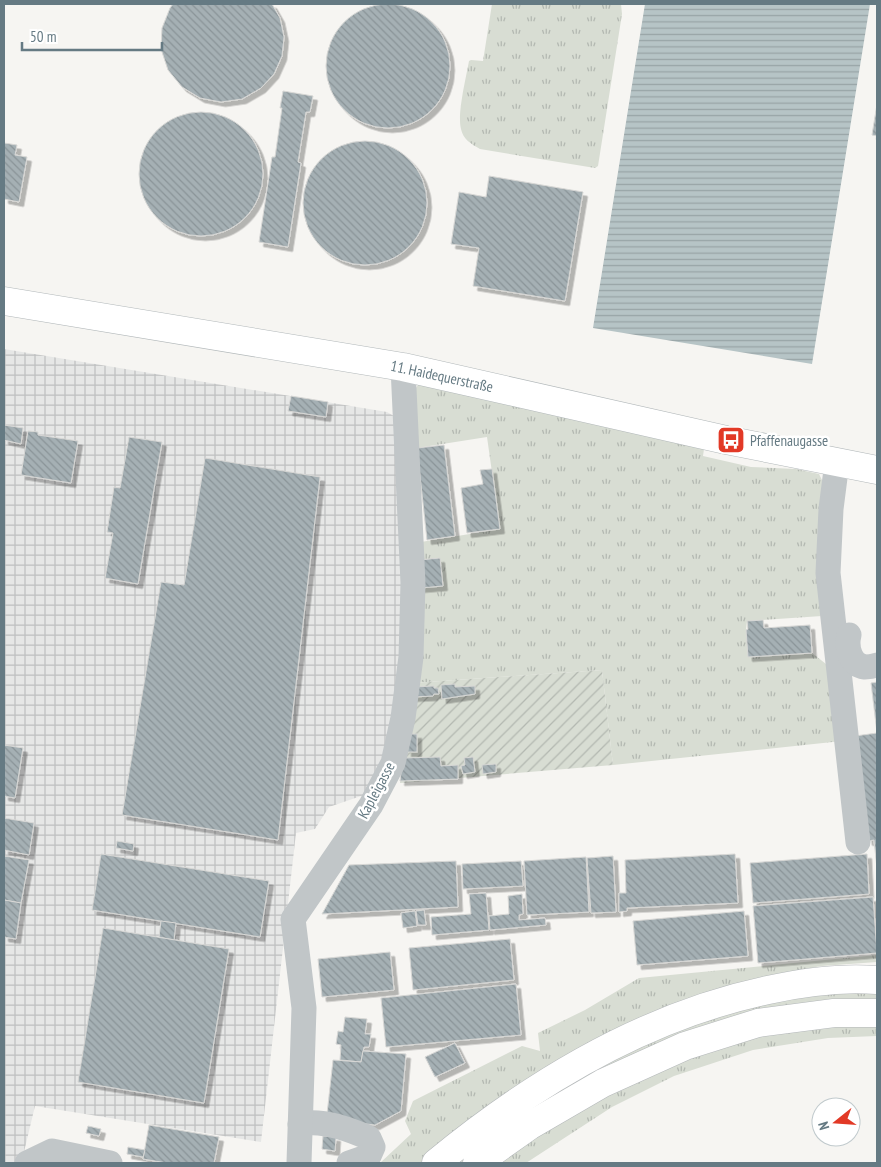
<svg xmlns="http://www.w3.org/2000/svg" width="881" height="1167" font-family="'PT Sans Narrow',sans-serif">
	<defs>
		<pattern id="industrial-grid" width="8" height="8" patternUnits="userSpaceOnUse" patternTransform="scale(1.25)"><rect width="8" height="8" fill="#e6e7e6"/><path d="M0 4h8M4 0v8" fill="none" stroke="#bec0c0"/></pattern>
		<pattern id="grass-tufts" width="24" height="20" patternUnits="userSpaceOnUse" patternTransform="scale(1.25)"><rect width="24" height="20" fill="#d8ddd3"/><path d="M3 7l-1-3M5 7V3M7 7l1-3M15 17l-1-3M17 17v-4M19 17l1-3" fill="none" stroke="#b3b8b1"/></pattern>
		<pattern id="garden-furrows" width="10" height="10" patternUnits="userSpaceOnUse" patternTransform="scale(1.25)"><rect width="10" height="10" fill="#d8ddd3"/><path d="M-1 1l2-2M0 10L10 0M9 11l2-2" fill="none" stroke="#b3b8b1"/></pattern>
		<pattern id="water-rules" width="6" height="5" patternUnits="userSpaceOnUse" patternTransform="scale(1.25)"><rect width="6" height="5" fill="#b6c4c6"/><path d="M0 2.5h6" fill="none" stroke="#98a4a6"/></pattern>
		<pattern id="building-back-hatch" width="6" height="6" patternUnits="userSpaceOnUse" patternTransform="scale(1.25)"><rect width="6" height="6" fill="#a5b0b4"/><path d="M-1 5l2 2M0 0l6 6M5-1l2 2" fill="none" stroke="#8a9498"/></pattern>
		<filter id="shadow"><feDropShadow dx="4.5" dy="4.5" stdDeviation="0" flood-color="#0004"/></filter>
	</defs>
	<rect width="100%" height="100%" fill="#f6f5f2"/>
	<polygon fill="url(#industrial-grid)" points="4,349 387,412 394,416 404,602 393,723 370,793 329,807 315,829 296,833 261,1142 35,1106 23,1156 17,1163 4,1163"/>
	<g fill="url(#grass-tufts)">
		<path d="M492,4h129l1,10 -24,152 -3,2 -115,-19c-9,-5 -17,-10 -19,-20 -4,-15 5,-51 8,-68l2,-1 12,1z"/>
		<polygon points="427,382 667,437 704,449 703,456 751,467 796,469 819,474 825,486 822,616 747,621 746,630 748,657 812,653 826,664 842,741 613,765 602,670 412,683 420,588 440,558 419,560 421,542 500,529 487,437 417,448 411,395 418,385"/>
		<polygon points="877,955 877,962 821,966 761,978 424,1163 380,1163 411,1134 405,1121 413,1101 522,1046 540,1051 538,1033 585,1010 639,978"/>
		<polygon points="877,988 877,1002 824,1004 498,1136 462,1163 448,1163 596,1063 746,1002"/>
		<polygon points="877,1021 877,1036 828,1038 753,1050 674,1076 612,1107 526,1163 491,1163 658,1067 746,1035"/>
	</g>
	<polygon fill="url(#garden-furrows)" points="602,670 613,765 400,783 412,683"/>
	<polygon fill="url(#water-rules)" points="645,4 870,4 812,364 593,328"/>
	<g fill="url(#building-back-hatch)" stroke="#d7d7d5" filter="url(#shadow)">
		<polygon points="173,4 272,4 280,18 284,37 282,56 274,74 261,88 242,99 221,102 200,98 182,87 168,70 161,49 162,28 170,8"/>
		<circle cx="388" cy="66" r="62"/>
		<polygon points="283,91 313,96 310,112 306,112 298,162 301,163 288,247 259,242 272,157 275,157 282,108 280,108"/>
		<polygon points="877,104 877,136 872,135"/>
		<circle cx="201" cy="174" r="62"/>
		<circle cx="365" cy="203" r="62"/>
		<polygon points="4,143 17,145 15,155 27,157 19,202 4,199"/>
		<polygon points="489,176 583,192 565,301 473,286 479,248 451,244 459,192 486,197"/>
		<polygon points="291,396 328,402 326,417 288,411"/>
		<polygon points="4,425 23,428 21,444 4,440"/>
		<polygon points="28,431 38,432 38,435 78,441 71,483 21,475"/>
		<polygon points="129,437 162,442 138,584 105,578 113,533 107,532 114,487 120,488"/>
		<polygon points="444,445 455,536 427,540 417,448"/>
		<polygon points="205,458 320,477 278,840 122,815 161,582 184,585"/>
		<polygon points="492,469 500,529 467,533 461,488 483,484 480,470"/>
		<polygon points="440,558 443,586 420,588 419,560"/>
		<polygon points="763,620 764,628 810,625 812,653 748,657 746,630 748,629 747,621"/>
		<polygon points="877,682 877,869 874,840 868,841 855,736 877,733 871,683"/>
		<polygon points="455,684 455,687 475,686 475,694 442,699 441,685"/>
		<polygon points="434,686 434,688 438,688 439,694 434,694 433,696 412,697 412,687"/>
		<rect x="407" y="734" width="10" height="18"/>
		<polygon points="4,745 23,748 15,798 4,796"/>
		<polygon points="440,757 441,766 458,765 458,779 400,781 403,758"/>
		<polygon points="473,757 475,772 463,774 461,766 465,765 464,758"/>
		<polygon points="496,764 496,772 483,774 482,765"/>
		<polygon points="4,818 34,823 29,855 4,850"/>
		<polygon points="117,841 134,844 133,851 116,848"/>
		<polygon points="101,854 269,881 260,937 92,910"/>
		<polygon points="735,854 738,903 627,908 627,911 619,912 619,893 626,893 625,860"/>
		<polygon points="867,854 869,894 753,903 750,863"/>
		<polygon points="4,856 29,860 21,903 4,900"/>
		<polygon points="613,856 616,912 591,913 587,858"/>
		<polygon points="586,857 589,912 527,915 524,861"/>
		<polygon points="456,861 458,907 322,914 349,865"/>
		<polygon points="521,861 523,886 463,889 462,864"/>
		<polygon points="486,893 489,930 432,935 431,917 471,914 469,894"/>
		<polygon points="522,894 523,914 519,915 519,920 545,918 546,925 490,930 489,916 509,914 508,896"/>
		<polygon points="873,897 877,953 758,963 753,906"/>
		<polygon points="4,900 21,903 16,939 4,937"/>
		<polygon points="424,910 426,925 418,925 416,911"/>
		<polygon points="415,911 417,926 403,928 401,913"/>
		<polygon points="744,911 748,956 637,965 633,921"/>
		<polygon points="161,921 176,923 174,940 159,937"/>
		<polygon points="103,928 229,949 204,1103 78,1082"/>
		<polygon points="510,939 514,980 413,990 409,948"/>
		<polygon points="390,952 394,990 322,997 318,959"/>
		<polygon points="516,984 521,1035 386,1047 381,998"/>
		<polygon points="345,1017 367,1019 365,1034 371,1034 369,1047 364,1047 361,1062 340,1060 341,1045 336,1044 338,1031 343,1032"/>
		<polygon points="455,1043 465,1063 435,1077 425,1057"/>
		<polygon points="363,1051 406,1054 401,1111 375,1125 332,1120 327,1114 333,1060 361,1062"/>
		<polygon points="149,1125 219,1137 214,1163 167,1163 143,1159"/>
		<polygon points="88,1126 101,1129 99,1136 86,1133"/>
		<polygon points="323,1136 336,1137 335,1151 322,1149"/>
		<polygon points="128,1147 145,1150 143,1157 127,1154"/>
	</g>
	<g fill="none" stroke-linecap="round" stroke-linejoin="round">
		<defs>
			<polyline id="major" points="4,301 403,367 726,440 877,470"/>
			<g id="highway">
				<path d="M436,1163c97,-80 209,-147 332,-173 36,-8 73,-13 109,-10"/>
				<polyline points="477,1163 529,1126 603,1083 685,1046 758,1023 834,1013 877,1013"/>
			</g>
		</defs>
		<use href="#major" stroke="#b2b8ba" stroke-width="29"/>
		<use href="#highway" stroke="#b4b8ba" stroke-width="29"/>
		<g stroke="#c1c6c8" stroke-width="25">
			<polyline points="837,462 831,509 828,573 858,842"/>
			<path d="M849,635c-3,12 1,30 16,32 4,0 9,-1 12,-2"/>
			<path d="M300,1124c22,-5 49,5 69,14l4,9 -4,9 -20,7"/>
			<polyline points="27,1163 52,1151 110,1163"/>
			<polyline points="299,1163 304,1008 293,919 371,805 393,763 403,718 411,657 413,583 403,367"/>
		</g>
		<use href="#major" stroke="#fff" stroke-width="28"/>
		<use href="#highway" stroke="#fff" stroke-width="28"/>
	</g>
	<defs>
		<symbol id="bus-square" viewBox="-11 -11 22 22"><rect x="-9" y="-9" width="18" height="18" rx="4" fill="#e23926" stroke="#fff"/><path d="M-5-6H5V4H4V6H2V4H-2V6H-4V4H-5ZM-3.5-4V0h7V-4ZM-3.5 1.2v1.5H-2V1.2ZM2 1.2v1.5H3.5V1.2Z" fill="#fff"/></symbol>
	</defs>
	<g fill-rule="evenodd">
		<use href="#bus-square" x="715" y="424" width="32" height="32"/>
	</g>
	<g text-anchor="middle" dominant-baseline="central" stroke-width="5" stroke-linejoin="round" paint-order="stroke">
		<g font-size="15" fill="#657a83" stroke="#fff">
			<text transform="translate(442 376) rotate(12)">11. Haidequerstraße</text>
			<text transform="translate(376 790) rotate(-62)">Kapleigasse</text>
		</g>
		<g font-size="15" fill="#657a83" stroke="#fff" text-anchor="start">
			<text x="750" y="440">Pfaffenaugasse</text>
		</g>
	</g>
	<rect width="881" height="1167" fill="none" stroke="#657a83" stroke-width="10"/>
	<g transform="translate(836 1122) rotate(253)"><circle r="24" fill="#ffffff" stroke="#c1cacd"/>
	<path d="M0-4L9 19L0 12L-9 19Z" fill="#e23926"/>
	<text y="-8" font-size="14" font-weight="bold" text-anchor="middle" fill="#657a83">N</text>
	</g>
	<path d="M22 42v8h140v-8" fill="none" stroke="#657a83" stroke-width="2.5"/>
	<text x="30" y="42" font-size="15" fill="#657a83" stroke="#ffffff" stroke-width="4" paint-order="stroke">50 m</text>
</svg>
